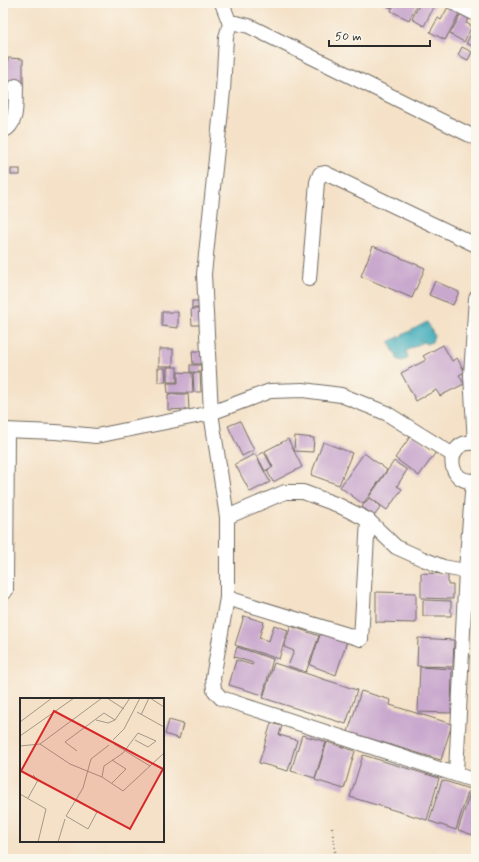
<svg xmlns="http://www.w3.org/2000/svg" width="479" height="862" font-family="Mynerve,sans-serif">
	<defs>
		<pattern id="water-ripples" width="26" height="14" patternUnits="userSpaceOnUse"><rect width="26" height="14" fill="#3dabba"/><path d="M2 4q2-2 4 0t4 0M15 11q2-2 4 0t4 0" fill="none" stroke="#338b97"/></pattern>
	</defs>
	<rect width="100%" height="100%" fill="#fbf7ec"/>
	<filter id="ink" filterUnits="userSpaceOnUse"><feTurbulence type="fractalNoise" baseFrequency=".025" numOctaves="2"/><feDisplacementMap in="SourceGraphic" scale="8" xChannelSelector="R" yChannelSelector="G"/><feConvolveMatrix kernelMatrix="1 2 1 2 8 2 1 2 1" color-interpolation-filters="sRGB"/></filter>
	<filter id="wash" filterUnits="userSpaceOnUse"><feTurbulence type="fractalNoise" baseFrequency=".012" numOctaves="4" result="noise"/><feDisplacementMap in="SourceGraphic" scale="16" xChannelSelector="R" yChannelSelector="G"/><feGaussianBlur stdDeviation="0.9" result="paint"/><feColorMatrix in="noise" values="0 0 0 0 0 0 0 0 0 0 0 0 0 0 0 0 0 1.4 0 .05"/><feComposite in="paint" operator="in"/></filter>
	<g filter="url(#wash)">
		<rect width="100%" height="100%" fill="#f4e1c7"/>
		<polygon fill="url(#water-ripples)" stroke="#346b72" points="427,322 434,335 432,342 426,344 423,342 406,351 408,357 407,359 402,361 398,360 389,342"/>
		<g id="blocks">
			<g fill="#c9a8ce">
				<polygon points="382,3 394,3 391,8"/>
				<polygon points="395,3 418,3 409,20 391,11"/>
				<polygon points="420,3 432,3 435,5 424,26 412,19"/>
				<polygon points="448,7 460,13 445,40 430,32 438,18 441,20"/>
				<polygon points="462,12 470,16 466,23 472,26 464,42 450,34"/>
				<polygon points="476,25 476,48 466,43"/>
				<polygon points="462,47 472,52 468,60 458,55"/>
				<polygon points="8,58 23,59 23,85 7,85"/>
				<rect x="11" y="169" width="9" height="6"/>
				<polygon points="373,246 425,268 412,298 361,276"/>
				<polygon points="435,281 459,292 453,305 429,295"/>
				<rect x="192" y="301" width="9" height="7"/>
				<polygon points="191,309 200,309 201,325 192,325"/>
				<polygon points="162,312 178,312 178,328 162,326"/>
				<polygon points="443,345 452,361 457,358 465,372 459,375 464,384 440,396 436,390 416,401 401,373 426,360 423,356"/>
				<rect x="159" y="349" width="14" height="17"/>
				<polygon points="192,351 202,351 203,364 193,364"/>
				<rect x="190" y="365" width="11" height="7"/>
				<rect x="167" y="367" width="10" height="15"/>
				<polygon points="158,368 165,368 166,382 158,382"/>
				<polygon points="178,372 192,373 193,393 168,393 167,383 178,383"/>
				<polygon points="193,373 200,373 201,392 194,392"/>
				<polygon points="168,394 188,394 189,409 168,410"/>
				<polygon points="240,421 254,450 242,456 228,426"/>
				<polygon points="412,434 436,452 419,476 395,458"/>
				<polygon points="295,436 314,438 313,452 294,451"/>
				<polygon points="288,439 302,467 273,482 267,470 273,467 265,451"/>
				<polygon points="323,442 352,453 339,485 311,475"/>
				<polygon points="264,452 272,467 265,471 257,456"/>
				<polygon points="364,453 387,470 363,504 340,487"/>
				<polygon points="255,454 270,482 250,492 235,464"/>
				<polygon points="394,461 407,470 397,486 402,489 387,510 369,497"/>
				<polygon points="369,498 381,507 374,516 362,507"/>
				<polygon points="421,573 448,574 448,585 453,585 453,599 421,598"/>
				<polygon points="376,592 416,593 416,623 376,622"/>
				<polygon points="423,600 451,601 451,616 423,616"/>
				<polygon points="244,616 264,622 259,638 269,641 274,625 288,630 279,659 235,645"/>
				<polygon points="291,626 319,636 306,672 288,666 294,651 284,647"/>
				<polygon points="321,632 347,641 336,675 310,665"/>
				<polygon points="418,638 454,640 453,667 417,666"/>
				<polygon points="237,647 273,659 263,695 229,685 236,660 252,665 253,663 234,657"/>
				<polygon points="274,663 357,690 346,724 263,698"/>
				<polygon points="420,667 452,669 451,713 418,712"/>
				<polygon points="361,691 391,700 390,705 452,724 441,760 348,732"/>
				<polygon points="169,720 183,724 179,739 165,734"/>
				<polygon points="271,723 282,726 279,735 297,740 288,771 259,763"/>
				<polygon points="302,735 326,742 315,778 291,771"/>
				<polygon points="327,742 355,751 344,789 315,780"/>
				<polygon points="363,755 439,778 427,820 350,797"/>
				<polygon points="442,780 469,789 456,830 429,821"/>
				<polygon points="471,790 476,792 476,836 458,830"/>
			</g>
		</g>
	</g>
	<g filter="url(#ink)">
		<use href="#blocks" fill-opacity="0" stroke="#716b62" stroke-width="1"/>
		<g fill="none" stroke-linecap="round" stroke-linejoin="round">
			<defs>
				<g id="minor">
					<polyline points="222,3 230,24"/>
					<polyline points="454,3 476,14"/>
					<path d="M3,131c16,-7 12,-29 13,-45"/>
					<polyline points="476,138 249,26 236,23 230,24 226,37 223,91 204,274 211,413 227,517 227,598 213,678 214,690 221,698 476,781"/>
					<polyline points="309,279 317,182 320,174 325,173 476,245"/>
					<polyline points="3,430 56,432 96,436 211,413 270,391 303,390 341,395 386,413 453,455"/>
					<polyline points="475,443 471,375 476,298"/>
					<path d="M476,443c-33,-5 -30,44 0,37"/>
					<polyline points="227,517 285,492 303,492 338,505 368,520 396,547 423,559 443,567 476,573"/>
					<polyline points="3,594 6,590 7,430"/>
					<polyline points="227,598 361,639 368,520"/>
					<polyline points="456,773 466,570 473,481"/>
				</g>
			</defs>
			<use href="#minor" stroke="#716b62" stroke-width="16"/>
			<polyline stroke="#716b62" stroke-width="2.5" stroke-dasharray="1 3" stroke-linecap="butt" points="332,827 336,859"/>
			<use href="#minor" stroke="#fff" stroke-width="14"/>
		</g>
	</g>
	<g transform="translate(20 698)">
		<rect width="144" height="144" fill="#f4e1c7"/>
		<path fill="none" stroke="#a49889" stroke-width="1" d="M82,0l-62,46 30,20 32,13 21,14 41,-38M87,0l17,11M130,0l14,9M117,14l27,15M121,17l8,-17M52,22l37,21M76,22l12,3 7,-3 15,-22M0,24l32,-24M0,38l54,-38M93,42l11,-11 16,-31M94,46l36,22M0,48l20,-2M57,53l-12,-9 39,-29 11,7M92,62l14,9 -14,14M82,79l2,-11 19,-13 15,-20 18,8 -8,6 -13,-7M0,96l26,15 -8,33M8,100l10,-18 -5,-5M56,101l21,13 -9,17 -22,-13 14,-23 3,-5 8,-29 18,-14M38,144l7,-23"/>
		<path fill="#d62828" fill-opacity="0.15" stroke="#d62828" stroke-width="2" d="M34,13l109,58 -33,60 -109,-58z"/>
		<rect width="144" height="144" fill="none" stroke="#2b2b2b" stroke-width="2"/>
	</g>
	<rect width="479" height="862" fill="none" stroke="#fbf7ec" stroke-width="16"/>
	<path d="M329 40v6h101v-6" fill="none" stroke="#2b2b2b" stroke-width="2"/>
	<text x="335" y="40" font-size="12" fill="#2b2b2b" stroke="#fbf7ec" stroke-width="3" paint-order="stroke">50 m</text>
</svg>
